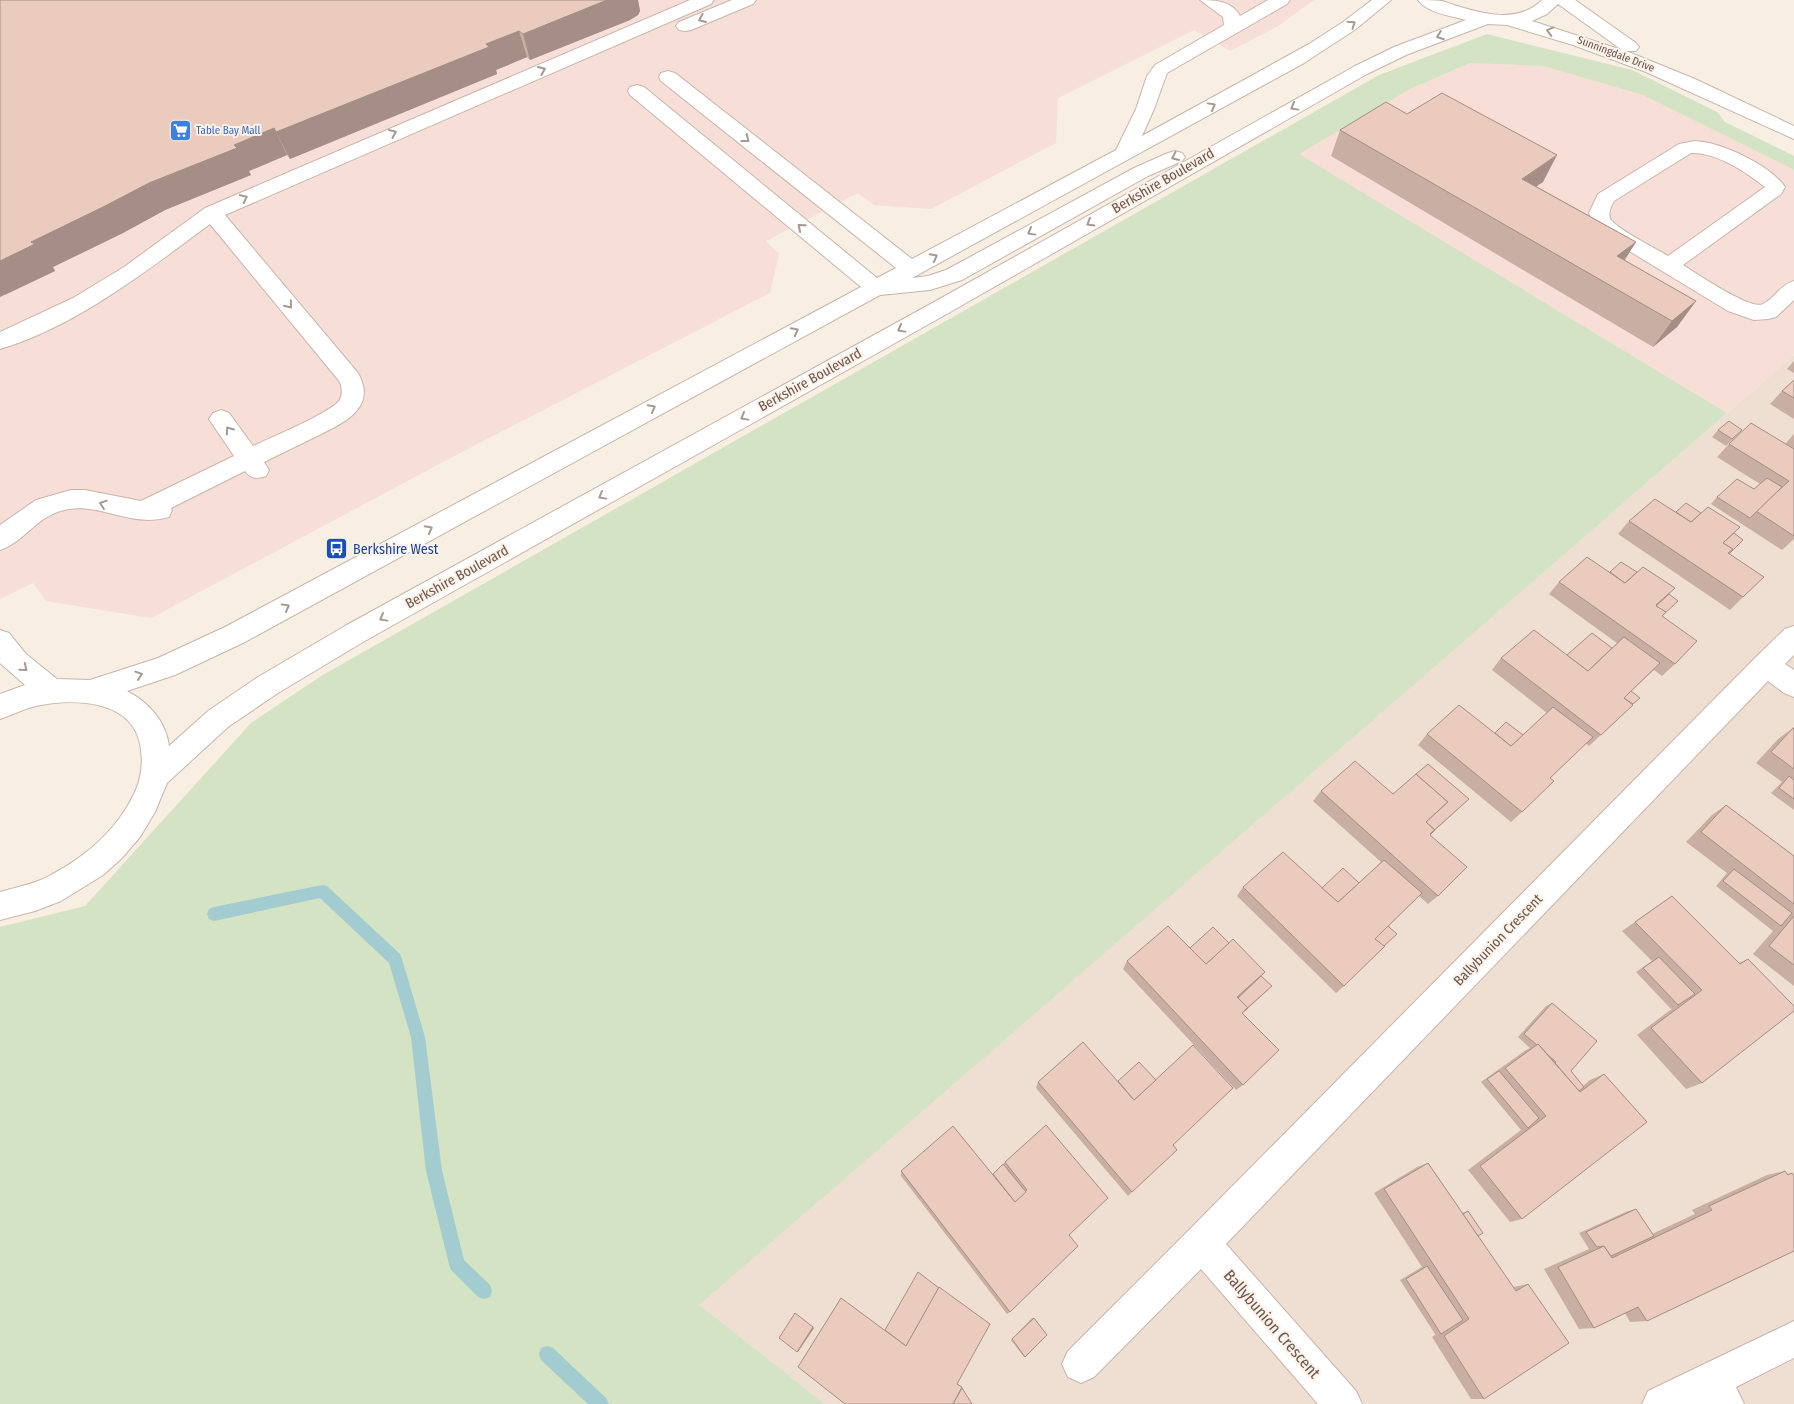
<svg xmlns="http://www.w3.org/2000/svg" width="1794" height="1404" font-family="'Fira Sans Condensed',sans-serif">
	<rect width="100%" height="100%" fill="#f8eee2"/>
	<polygon fill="#efdfd2" points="1794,355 1794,1404 825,1404 698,1305"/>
	<g fill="#f7ded7">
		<polygon points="0,0 1314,0 1278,26 1230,51 1194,30 1058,98 1056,143 931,209 874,205 858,193 766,241 779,254 770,293 458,454 151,618 46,601 33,583 0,599"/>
		<polygon points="1470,63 1543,66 1643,95 1794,170 1794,355 1727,413 1298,154 1410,89"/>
	</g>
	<polygon fill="#d3e3c3" points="1487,34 1632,70 1717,112 1725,122 1794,156 1794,170 1643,95 1543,66 1470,63 1410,89 1299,154 1727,413 699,1305 825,1404 0,1404 0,927 85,906 251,723 321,676 1379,75"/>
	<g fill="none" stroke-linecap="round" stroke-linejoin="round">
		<g fill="#a2cccf" fill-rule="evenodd">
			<polygon points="322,885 327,886 400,954 402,959 425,1037 442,1171 464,1260 490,1285 492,1291 490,1297 484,1299 478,1297 451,1270 449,1264 426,1171 411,1037 389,963 320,898 214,921 209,919 207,914 209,909 214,907"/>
			<polygon points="547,1346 553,1348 606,1398 609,1404 588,1404 541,1360 539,1354 541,1348"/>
		</g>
		<defs>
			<g id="minor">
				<path d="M690,0h24l-3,4 -486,211 133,158c21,37 -19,52 -45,65 -16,8 -33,16 -49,24l5,8 -3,6c-9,3 -15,3 -21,-5l-74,37 1,2 -3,7c-37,11 -66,-13 -100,-8 -32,5 -44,33 -69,41v-25l36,-25 35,-10h14l56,11 93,-45 -25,-37 4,-6 8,-3 8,3 24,33c19,-9 75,-32 86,-45 4,-6 3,-13 1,-19l-130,-158c-62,46 -135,103 -210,125v-17l73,-34 51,-31 81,-59z"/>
				<polygon points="732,0 756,0 753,4 691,30 685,31 679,30 676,26 679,22"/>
				<path d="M1200,0c16,0 32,1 40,16l28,-16h22l-3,4 -120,69 -13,36 -12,27 167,-92 34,-22 29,-22h19l-35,29 -52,34 -392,215 16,-2 18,-6 188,-102 34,-15 7,-2 7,2 3,4 -3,4 -34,15 -186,104 -32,10 -50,5 -637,348 -68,32 -48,16c21,11 39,30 42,55l39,-35 50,-34 87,-51 591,-325 419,-235 39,-19 72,-27c-14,-4 -39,-7 -48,-20 8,0 17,0 24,1 31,10 73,26 100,-1h33l61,43 3,4 -3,4h-10l69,28 99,47v13l-148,-67 -73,-27 -66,-20 -19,-1 -82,31 -39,19 -415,237 -589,331 -85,51 -50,34 -61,56 -12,29 -15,25 -19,22 -18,16 -42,26 -26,10 -35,9v-28c17,-5 35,-8 51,-17 34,-18 66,-45 83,-81 7,-14 9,-29 7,-44 -5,-51 -67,-52 -105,-44 -13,3 -24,9 -36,13v-25l25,-9 -25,-22v-33l9,3 17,21 31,25 33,1 68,-22 67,-31 636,-340 -231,-192 -2,-4 2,-4 7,-2 7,2 233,191 19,-10 -235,-187 -2,-4 2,-4 7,-2 7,2 237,186 204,-109 20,-41 11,-33 8,-11 69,-40 -1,-8zM1558,4l64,46 -90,-29 15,-7z"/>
				<path d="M1695,141c26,1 75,24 90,46l-4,7 -98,71c13,8 68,46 80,39 12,-6 17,-19 31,-23v19l-18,17 -8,2 -14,1 -26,-9 -117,-71 -16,-12 -6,-15 9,-19 81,-50zM1691,153c25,-1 55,19 74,34l-97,69c-13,-8 -49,-26 -57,-36 -4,-6 0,-13 3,-19z"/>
				<polygon points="1794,626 1794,655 1785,664 1794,670 1794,697 1784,693 1768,681 1226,1244 1356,1391 1362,1404 1318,1404 1201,1269 1094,1377 1081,1383 1068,1377 1062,1364 1068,1351 1189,1230 1756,657 1785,629"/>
				<polygon points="1794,1321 1794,1358 1736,1387 1744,1404 1642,1404 1648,1391"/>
			</g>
		</defs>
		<use href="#minor" stroke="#c7b5ab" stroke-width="2"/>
		<use href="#minor" fill="#fff" fill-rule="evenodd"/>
	</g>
	<g fill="#c9afa3">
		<polygon points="0,0 638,0 640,11 638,15 630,20 530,60 527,57 496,70 497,74 290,159 287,155 249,171 251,175 165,210 123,233 53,267 55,271 5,295"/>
		<polygon points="1407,114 1543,182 1536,186 1636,242 1624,260 1696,301 1677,327 1653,347 1331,156 1340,130"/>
		<polygon points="1794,361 1794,373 1787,369"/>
		<polygon points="1794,380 1794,419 1770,404 1782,391"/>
		<polygon points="1718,430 1742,430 1726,446 1712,437"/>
		<polygon points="1794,434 1794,539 1782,550 1711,504 1717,497 1754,489 1760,484 1717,457 1729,444 1785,444"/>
		<polygon points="1676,512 1734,533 1729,554 1743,597 1730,610 1618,534 1629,521"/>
		<polygon points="1610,572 1669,594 1662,617 1675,664 1662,676 1654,670 1631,691 1633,705 1589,746 1586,743 1550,778 1522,812 1511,822 1418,745 1427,734 1495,733 1523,735 1547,713 1492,670 1501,658 1567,655 1612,648 1617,643 1549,594 1559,582"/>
		<polygon points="1793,728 1794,728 1794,810 1771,793 1782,782 1756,763 1778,739"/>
		<polygon points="1321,791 1469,799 1430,835 1438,896 1428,904 1419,896 1388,926 1344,986 1336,993 1237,896 1243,887 1322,888 1359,883 1381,862 1313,801"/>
		<polygon points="1726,805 1794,856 1794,986 1753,954 1773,931 1716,886 1727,873 1686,842 1712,815"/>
		<polygon points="1672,896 1739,963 1748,959 1702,1083 1686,1089 1637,1035 1673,1008 1671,1009 1636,972 1652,961 1622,931"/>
		<polygon points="1229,943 1265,972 1261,976 1268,990 1243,1013 1243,1085 1236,1090 1123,969 1127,961"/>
		<polygon points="1552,1003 1571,1071 1583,1086 1590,1080 1604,1074 1522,1219 1510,1222 1468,1170 1521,1130 1481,1082 1526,1050 1530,1048 1518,1037 1546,1006"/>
		<polygon points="1038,1082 1173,1145 1132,1192 1128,1196 1036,1088"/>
		<polygon points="1005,1162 1069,1235 1010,1312 1007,1314 901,1176 901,1171 993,1174"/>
		<polygon points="1428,1163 1462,1213 1468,1211 1478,1236 1513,1287 1528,1284 1484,1399 1471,1399 1432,1337 1436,1334 1435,1334 1400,1280 1422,1267 1374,1193 1417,1167"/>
		<polygon points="1785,1171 1787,1174 1792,1173 1647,1321 1630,1322 1625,1313 1594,1328 1579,1329 1544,1269 1589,1249 1579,1233 1628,1211 1636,1209 1652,1234 1695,1214 1692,1210 1767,1175"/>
		<polygon points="1032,1318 1034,1318 1025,1357 1024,1357 1011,1340"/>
	</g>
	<g fill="#a48e85">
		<polygon points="607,0 638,0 640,11 638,15 630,20 530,60 523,34"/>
		<polygon points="519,31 527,57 496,70 497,74 290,159 276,132 486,44"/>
		<polygon points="274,128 287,155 249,171 251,175 165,210 123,233 53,267 55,271 0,297 0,261 31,242 149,183 234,145"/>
		<polygon points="1557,155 1543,182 1508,205 1522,179"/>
		<polygon points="1636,242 1619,269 1617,256"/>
		<polygon points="1696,301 1677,327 1653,347 1672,321"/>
		<polygon points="813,1327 814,1328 798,1352 797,1352"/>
	</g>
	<g fill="#eacbbe" stroke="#a48e85">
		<polygon points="0,0 607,0 523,34 519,31 486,44 489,47 276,132 274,128 234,145 237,148 149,183 105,206 31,242 35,244 0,261"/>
		<polygon points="1442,93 1557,155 1522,179 1636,242 1617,256 1696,301 1672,321 1340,130 1386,102 1407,114"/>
		<polygon points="1794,380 1794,398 1782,391"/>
		<polygon points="1729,421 1742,430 1732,439 1718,430"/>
		<polygon points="1751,423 1794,449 1794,536 1756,511 1789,481 1729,444"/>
		<polygon points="1767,478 1782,487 1750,518 1717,497 1737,479 1754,489"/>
		<polygon points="1655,499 1691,522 1708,507 1740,527 1723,543 1733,549 1728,553 1764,577 1743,597 1629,521"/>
		<polygon points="1686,503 1701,513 1691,522 1676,512"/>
		<polygon points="1734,533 1743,540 1729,554 1733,549 1723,543"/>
		<polygon points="1587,557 1625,583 1643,567 1675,588 1656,605 1666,612 1662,616 1697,641 1675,664 1559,582"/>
		<polygon points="1621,562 1637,572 1625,583 1610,572"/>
		<polygon points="1669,594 1678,601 1662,616 1666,612 1656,606"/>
		<polygon points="1534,630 1588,671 1624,637 1660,663 1624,698 1633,705 1601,735 1501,658"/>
		<polygon points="1592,633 1612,648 1588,671 1567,655"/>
		<polygon points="1631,691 1640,698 1633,704 1624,698"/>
		<polygon points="1459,705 1511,746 1553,707 1593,737 1550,778 1554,781 1522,812 1427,734"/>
		<polygon points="1506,722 1523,735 1511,746 1495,733"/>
		<polygon points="1793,728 1794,728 1794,769 1771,752"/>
		<polygon points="1355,761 1393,794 1416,774 1448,802 1426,822 1435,830 1430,835 1467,867 1438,896 1321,791"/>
		<polygon points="1428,764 1469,799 1430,834 1435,830 1426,822 1448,802 1416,774"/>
		<polygon points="1789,776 1794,780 1794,799 1779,788"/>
		<polygon points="1726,805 1794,856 1794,904 1701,832"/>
		<polygon points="1283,852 1338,902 1384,860 1422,893 1375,939 1385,946 1344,986 1243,887"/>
		<polygon points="1343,868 1359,883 1338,902 1322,888"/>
		<polygon points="1734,869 1792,913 1781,926 1723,881"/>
		<polygon points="1672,896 1740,964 1748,959 1794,1006 1794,1011 1702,1083 1651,1028 1702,990 1635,922"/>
		<polygon points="1794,916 1794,965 1769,946"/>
		<polygon points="1168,926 1206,964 1233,939 1265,972 1237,997 1248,1008 1242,1013 1279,1050 1243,1085 1127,961"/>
		<polygon points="1388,926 1397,934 1384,946 1375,939"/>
		<polygon points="1213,927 1229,943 1206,964 1190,948"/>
		<polygon points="1659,957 1695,994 1678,1005 1643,968"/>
		<polygon points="1261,976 1272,986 1244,1011 1248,1008 1238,998"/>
		<polygon points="1552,1003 1597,1041 1571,1071 1584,1087 1579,1091 1555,1063 1556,1062 1547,1054 1538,1044 1537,1045 1524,1034"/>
		<polygon points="1083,1042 1134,1100 1193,1045 1233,1088 1173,1145 1177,1150 1132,1192 1038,1082"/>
		<polygon points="1538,1044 1580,1092 1604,1074 1647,1122 1522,1219 1480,1166 1546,1116 1505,1068"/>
		<polygon points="1139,1062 1156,1080 1134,1100 1118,1081"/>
		<polygon points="1499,1071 1539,1118 1528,1128 1487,1079"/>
		<polygon points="1046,1125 1108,1198 1069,1235 1078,1246 1010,1312 901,1171 953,1126 1015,1202 1027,1190 1005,1162"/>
		<polygon points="1428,1163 1516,1291 1528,1284 1569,1343 1484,1399 1444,1336 1469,1319 1384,1189"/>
		<polygon points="1003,1164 1026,1192 1015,1202 993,1174"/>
		<polygon points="1785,1171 1788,1175 1792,1173 1794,1176 1794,1251 1647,1321 1638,1307 1594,1328 1558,1267 1604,1246 1612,1258 1712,1210 1709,1206"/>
		<polygon points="1636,1209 1654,1236 1611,1256 1604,1246 1597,1247 1586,1232"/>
		<polygon points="1468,1211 1483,1233 1478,1236 1463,1214"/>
		<polygon points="1427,1266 1463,1320 1441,1334 1406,1279"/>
		<polygon points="918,1272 939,1288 906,1346 885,1330"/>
		<polygon points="939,1287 990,1324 957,1384 962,1387 953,1404 845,1404 798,1367 841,1298 906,1346"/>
		<polygon points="795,1313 813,1327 797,1352 779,1338"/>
		<polygon points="1034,1318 1047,1335 1025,1357 1012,1339"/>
		<polygon points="962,1388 972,1404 953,1404"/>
	</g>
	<defs><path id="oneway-chevron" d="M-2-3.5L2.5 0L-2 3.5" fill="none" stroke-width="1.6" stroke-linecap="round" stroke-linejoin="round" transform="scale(1.25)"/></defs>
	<g stroke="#a79994">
		<use href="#oneway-chevron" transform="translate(702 19) rotate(157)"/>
		<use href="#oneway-chevron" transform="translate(1352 24) rotate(-35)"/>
		<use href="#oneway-chevron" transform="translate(1550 31) rotate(-165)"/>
		<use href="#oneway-chevron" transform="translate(1440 36) rotate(160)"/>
		<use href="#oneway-chevron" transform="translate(542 70) rotate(-23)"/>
		<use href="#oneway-chevron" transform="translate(1212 106) rotate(-29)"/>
		<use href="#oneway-chevron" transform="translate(1294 107) rotate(151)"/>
		<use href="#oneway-chevron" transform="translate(393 133) rotate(-23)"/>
		<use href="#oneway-chevron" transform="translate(746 139) rotate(38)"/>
		<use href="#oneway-chevron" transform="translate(1175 157) rotate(156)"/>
		<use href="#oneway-chevron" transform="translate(244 198) rotate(-26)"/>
		<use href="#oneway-chevron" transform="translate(1090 223) rotate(150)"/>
		<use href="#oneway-chevron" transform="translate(801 227) rotate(-140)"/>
		<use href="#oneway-chevron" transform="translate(1031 232) rotate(151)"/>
		<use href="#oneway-chevron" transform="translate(934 257) rotate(-28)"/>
		<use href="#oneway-chevron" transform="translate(289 305) rotate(51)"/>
		<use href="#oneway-chevron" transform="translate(901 329) rotate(151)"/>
		<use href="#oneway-chevron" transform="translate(795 331) rotate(-28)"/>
		<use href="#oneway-chevron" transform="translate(652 408) rotate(-28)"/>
		<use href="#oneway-chevron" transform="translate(744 417) rotate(151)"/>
		<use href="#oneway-chevron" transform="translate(229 430) rotate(-125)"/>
		<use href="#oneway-chevron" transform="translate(602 496) rotate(151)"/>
		<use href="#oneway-chevron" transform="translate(103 504) rotate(-161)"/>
		<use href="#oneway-chevron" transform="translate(429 529) rotate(-28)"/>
		<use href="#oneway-chevron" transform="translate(286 607) rotate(-29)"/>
		<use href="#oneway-chevron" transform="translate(383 618) rotate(151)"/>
		<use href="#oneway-chevron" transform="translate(24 668) rotate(39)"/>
		<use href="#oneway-chevron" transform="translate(139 675) rotate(-18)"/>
	</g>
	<defs>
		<symbol id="supermarket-square" viewBox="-11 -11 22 22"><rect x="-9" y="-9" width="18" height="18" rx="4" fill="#3f7fe0" stroke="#fcf2e8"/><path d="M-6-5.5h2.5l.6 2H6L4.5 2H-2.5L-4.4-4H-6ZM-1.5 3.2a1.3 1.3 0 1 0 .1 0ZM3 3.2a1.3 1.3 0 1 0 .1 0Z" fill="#fff"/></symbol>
		<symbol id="bus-square" viewBox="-11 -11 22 22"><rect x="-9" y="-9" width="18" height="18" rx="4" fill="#1a4fb4" stroke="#fcf2e8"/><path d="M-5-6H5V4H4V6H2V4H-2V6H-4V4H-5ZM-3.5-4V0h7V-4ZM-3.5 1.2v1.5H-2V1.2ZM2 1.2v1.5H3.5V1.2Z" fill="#fff"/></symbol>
	</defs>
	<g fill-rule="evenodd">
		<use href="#supermarket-square" x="168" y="118" width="25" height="25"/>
		<use href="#bus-square" x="324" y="536" width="25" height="25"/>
	</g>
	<g text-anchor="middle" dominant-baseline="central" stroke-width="4" stroke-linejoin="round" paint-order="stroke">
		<g font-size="11" fill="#6c554c" stroke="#fcf2e8">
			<text transform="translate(1616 54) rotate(21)">Sunningdale Drive</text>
		</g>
		<g font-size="11" fill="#366cbe" stroke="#fcf2e8" text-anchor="start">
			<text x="196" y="130">Table Bay Mall</text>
		</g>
		<g font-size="14" fill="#6c554c" stroke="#fcf2e8">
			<text transform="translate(1163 181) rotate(-30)">Berkshire Boulevard</text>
			<text transform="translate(810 380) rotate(-29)">Berkshire Boulevard</text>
			<text transform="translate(457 577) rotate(-29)">Berkshire Boulevard</text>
			<text transform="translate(1498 940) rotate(-46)">Ballybunion Crescent</text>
		</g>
		<g font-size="14" fill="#164399" stroke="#fcf2e8" text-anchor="start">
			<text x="353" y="549">Berkshire West</text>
		</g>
		<g font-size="16" fill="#6c554c" stroke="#fcf2e8">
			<text transform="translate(1272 1324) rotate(49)">Ballybunion Crescent</text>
		</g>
	</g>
</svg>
